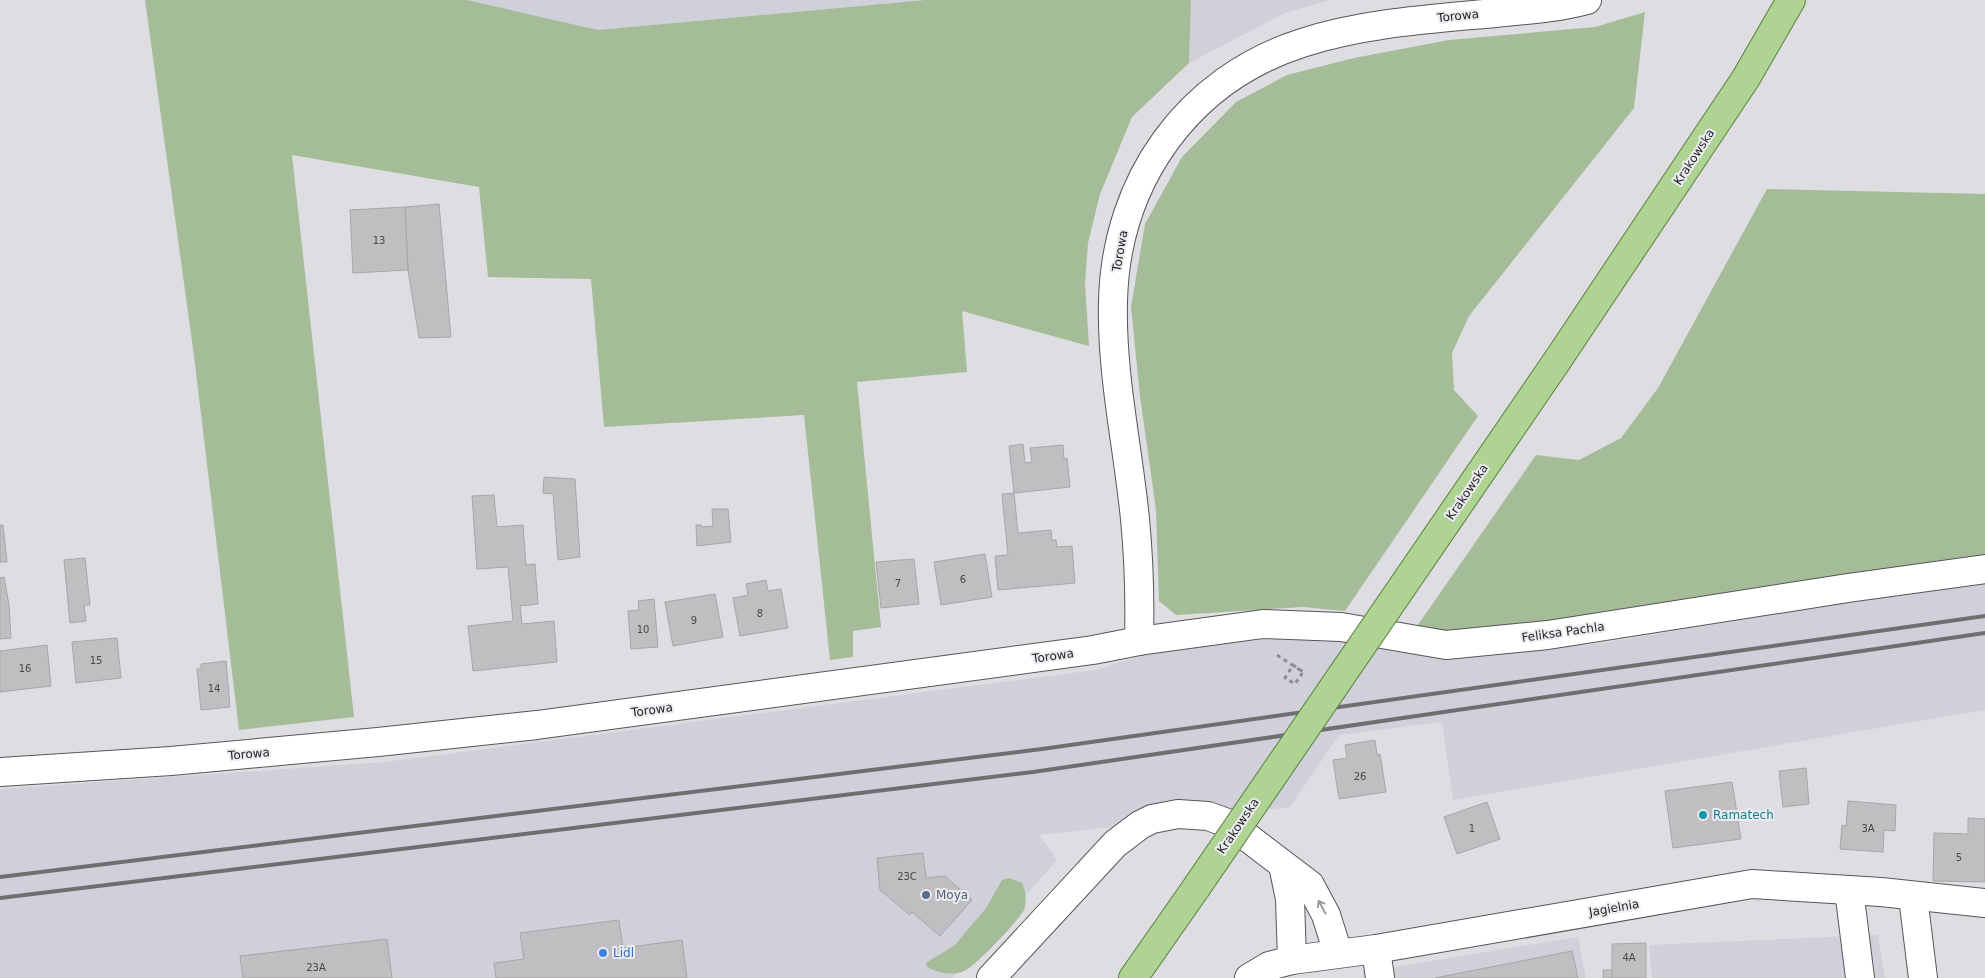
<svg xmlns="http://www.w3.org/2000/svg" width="1985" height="978" font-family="'DejaVu Sans',sans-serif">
	<rect width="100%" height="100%" fill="#dedee2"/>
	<g fill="#cfd0d9">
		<polygon points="467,0 925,0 598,30"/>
		<polygon points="1191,0 1330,0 1285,13 1189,63"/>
		<polygon points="1985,578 1985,710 1453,800 1442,722 1339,735 1290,807 1039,835 1057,860 952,978 0,978 0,789 384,762 1095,670 1171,647 1317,636 1473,655 1604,643"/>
		<polygon points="1878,935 1885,978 1652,978 1649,945"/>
		<polygon points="1578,937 1586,978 1364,978 1363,972"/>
	</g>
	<g fill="#a5bc98">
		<polygon points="145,0 467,0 598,30 925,0 1191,0 1189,63 1132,117 1100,194 1088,243 1085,284 1089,346 962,311 967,372 857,382 881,627 853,631 853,657 830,660 804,415 604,427 591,279 488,277 479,187 292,155 354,717 239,730 194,356"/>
		<polygon points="1645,12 1634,108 1469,316 1452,353 1454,390 1478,416 1345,611 1303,607 1176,615 1159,601 1156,510 1140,396 1131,307 1145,224 1182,157 1236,102 1287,75 1354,58 1449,40 1595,27"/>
		<polygon points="1767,189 1985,194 1985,559 1449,639 1413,632 1536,455 1579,460 1621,438 1658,388"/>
		<path d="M1009,878l13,5c4,9 5,17 2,27 -4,9 -50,58 -60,61 -12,5 -26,2 -37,-4l-1,-4 29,-18 31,-37 16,-28z"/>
	</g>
	<g fill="#c1bec1" stroke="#a8a5a8">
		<polygon points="439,204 451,337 419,338 408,270 405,207"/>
		<polygon points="405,207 408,270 353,273 350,210"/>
		<polygon points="1023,444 1025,463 1032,462 1030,448 1063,445 1064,459 1067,458 1070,487 1014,493 1009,446"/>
		<polygon points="544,477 575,479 580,557 558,560 553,494 543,493"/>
		<polygon points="1014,493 1018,533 1051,530 1052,540 1056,540 1057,547 1072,546 1075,583 998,590 995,556 1008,555 1002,494"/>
		<polygon points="494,495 497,527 523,525 526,565 535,564 538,604 520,606 522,624 554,621 557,662 473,671 468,626 513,621 508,567 477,569 472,496"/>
		<polygon points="712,509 728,509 731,542 697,546 696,525 701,525 702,527 713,526"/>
		<polygon points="0,525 3,525 7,562 0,562"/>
		<polygon points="985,554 992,597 941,605 934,562"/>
		<polygon points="85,558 90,605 84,605 86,621 70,623 64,560"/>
		<polygon points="914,559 919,604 881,608 876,562"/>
		<polygon points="4,577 9,605 11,638 0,639 0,578"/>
		<polygon points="766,580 768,591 781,589 788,628 740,636 733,598 748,595 746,584"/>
		<polygon points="715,594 723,637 673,646 665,602"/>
		<polygon points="654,599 658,647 631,649 628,611 639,610 638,601"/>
		<polygon points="117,638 121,678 76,683 72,642"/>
		<polygon points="47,645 51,686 0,692 0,651"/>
		<polygon points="226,661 230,707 201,710 197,669 201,669 201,664"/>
		<polygon points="1375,740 1377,755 1380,754 1386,792 1339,799 1333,760 1347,758 1345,745"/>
		<polygon points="1806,768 1809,804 1783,807 1779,771"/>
		<polygon points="1732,782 1741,839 1673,848 1665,791"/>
		<polygon points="1848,801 1896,805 1895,831 1884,830 1883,852 1840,849 1842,825 1846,826"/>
		<polygon points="1487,802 1500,839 1457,854 1444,817"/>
		<polygon points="1968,818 1985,819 1985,882 1933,881 1934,833 1968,834"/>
		<polygon points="923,853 926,878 945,876 972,900 940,936 912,912 910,915 880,890 877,858"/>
		<polygon points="619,920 623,948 682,940 687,978 496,978 494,963 524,959 520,933"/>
		<polygon points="387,939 392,978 243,978 240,956"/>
		<polygon points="1646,943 1646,978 1612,978 1612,944"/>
		<polygon points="1572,951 1578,978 1435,978"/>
		<rect x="1603" y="970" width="9" height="8"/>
	</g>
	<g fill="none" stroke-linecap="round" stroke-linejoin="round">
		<defs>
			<g id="minor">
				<polyline points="1139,641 1263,624 1341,627 1446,645 1548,635 1848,588 1985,569"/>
				<path d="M0,772l171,-11 207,-19 159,-17 556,-75 46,-9c1,-40 0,-81 -4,-122 -7,-72 -24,-145 -22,-218 3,-120 74,-221 189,-258 61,-20 129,-24 193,-30 30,-3 62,-5 92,-13"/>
				<polyline points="1283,865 1290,899 1292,960"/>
				<polyline points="1849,890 1860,978"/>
				<polyline points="1913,897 1923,978"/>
				<polyline points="1376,949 1380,978"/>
				<polyline points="991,978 1115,844 1140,825 1152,819 1178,814 1208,816 1230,824 1310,885 1326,915 1338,953"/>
				<polyline points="1249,978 1269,966 1292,960 1376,949 1752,884 1881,892 1985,903"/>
			</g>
			<g id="major">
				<polyline points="1559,358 1746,78 1791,0"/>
				<polyline points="1133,978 1196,888"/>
			</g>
		</defs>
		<use href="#minor" stroke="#565659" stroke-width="30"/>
		<use href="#major" stroke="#59803b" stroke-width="30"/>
		<polyline stroke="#8e8e91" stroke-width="3" stroke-dasharray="4 4" stroke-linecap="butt" points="1277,655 1303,672 1295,684 1285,678 1293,665 1306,674"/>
		<use href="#minor" stroke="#fff" stroke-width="28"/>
		<use href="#major" stroke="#aed392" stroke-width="28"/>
		<g stroke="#6f6f72" stroke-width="4">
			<polyline points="0,877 1042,749 1985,616"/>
			<polyline points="0,898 1033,772 1985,633"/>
		</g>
		<defs>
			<polyline id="major-bridge" points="1196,888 1559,358"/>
		</defs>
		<use href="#major-bridge" stroke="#59803b" stroke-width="30" stroke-linecap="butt"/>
		<use href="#major-bridge" stroke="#aed392" stroke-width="28"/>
	</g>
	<defs><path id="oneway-shaft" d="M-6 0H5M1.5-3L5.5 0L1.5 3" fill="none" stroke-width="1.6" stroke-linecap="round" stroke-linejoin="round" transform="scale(1.25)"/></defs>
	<use stroke="#9a9a9b" href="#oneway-shaft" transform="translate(1322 907) rotate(-118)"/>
	<circle fill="#0f9aa8" stroke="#ebecef" stroke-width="2" cx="1703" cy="815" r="5"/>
	<circle fill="#5c6f8a" stroke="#ebecef" stroke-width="2" cx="926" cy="895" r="5"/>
	<circle fill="#3f7fe0" stroke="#ebecef" stroke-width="2" cx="603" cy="953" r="5"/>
	<g text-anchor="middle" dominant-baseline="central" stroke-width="4" stroke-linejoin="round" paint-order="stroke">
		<g font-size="10" fill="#484749">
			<text x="379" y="240">13</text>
			<text x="963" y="579">6</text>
			<text x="898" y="583">7</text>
			<text x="760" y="613">8</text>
			<text x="694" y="620">9</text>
			<text x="643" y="629">10</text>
			<text x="96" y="660">15</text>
			<text x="25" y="668">16</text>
			<text x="214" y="688">14</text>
			<text x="1360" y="776">26</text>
			<text x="1472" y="828">1</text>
			<text x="1868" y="828">3A</text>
			<text x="1959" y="857">5</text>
			<text x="907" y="876">23C</text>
			<text x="1629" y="957">4A</text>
			<text x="316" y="967">23A</text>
		</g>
		<g font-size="12" fill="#1f1f21" stroke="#ebecef">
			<text transform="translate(1458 16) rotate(-6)">Torowa</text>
			<text transform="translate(1694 157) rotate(-57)">Krakowska</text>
			<text transform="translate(1120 251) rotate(-80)">Torowa</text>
			<text transform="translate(1467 492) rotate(-56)">Krakowska</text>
			<text transform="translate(1563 632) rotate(-8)">Feliksa Pachla</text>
			<text transform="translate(1053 656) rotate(-8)">Torowa</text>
			<text transform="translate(652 710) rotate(-8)">Torowa</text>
			<text transform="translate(249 754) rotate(-5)">Torowa</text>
			<text transform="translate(1238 826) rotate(-56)">Krakowska</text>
			<text transform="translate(1614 908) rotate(-10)">Jagielnia</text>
		</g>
		<g font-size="12" fill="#0d838f" stroke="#ebecef" text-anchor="start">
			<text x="1713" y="815">Ramatech</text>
		</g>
		<g font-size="12" fill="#4e5e75" stroke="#ebecef" text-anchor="start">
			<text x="936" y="895">Moya</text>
		</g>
		<g font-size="12" fill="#366cbe" stroke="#ebecef" text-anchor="start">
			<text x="613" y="953">Lidl</text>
		</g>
	</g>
</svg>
